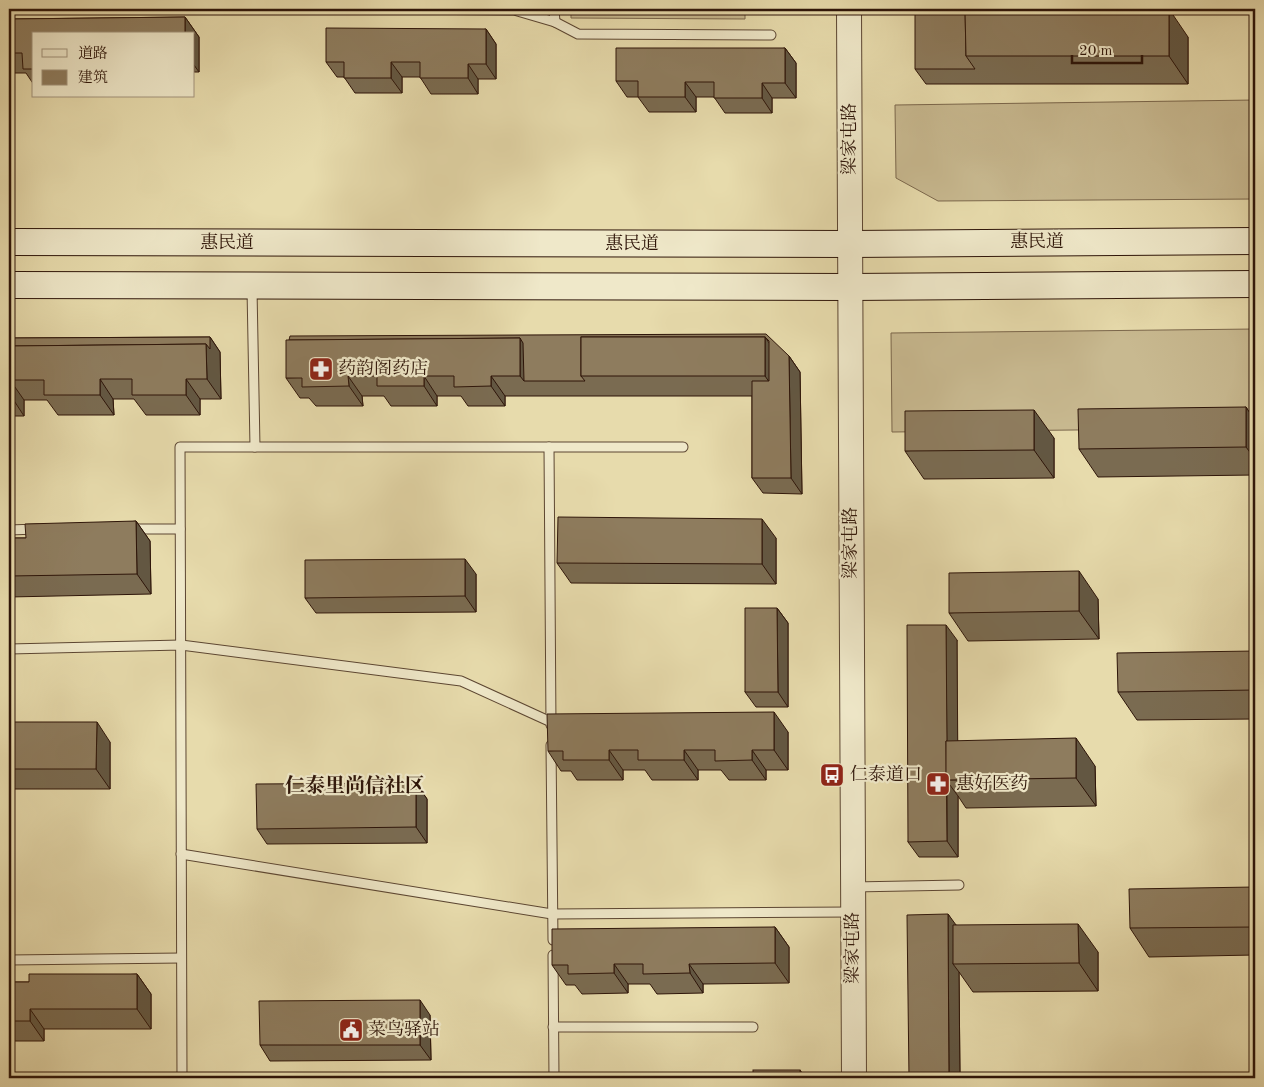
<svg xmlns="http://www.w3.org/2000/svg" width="1264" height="1087" font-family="'Old Standard TT','Noto Serif SC',serif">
	<rect width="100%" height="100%" fill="#e7dbac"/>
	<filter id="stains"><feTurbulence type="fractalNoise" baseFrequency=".004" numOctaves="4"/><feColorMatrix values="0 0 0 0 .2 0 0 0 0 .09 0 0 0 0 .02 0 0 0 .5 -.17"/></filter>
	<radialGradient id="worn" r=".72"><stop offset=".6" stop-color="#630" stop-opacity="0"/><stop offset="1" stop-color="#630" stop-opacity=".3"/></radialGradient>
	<g fill="#c8b990" stroke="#7b674c">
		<polygon points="571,9 745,9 745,19 571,18"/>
		<polygon points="1255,100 1255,199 938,201 896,178 895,105"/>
		<polygon points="1255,329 1255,428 892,432 891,333"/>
	</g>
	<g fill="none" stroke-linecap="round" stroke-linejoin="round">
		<defs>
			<g id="service">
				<polyline points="9,9 64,9"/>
				<polyline points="398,9 514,10 555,22 578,34 771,35"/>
				<polyline points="554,9 555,22"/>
				<polyline points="252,289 255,447"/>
				<polyline points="549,447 551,725"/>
				<polyline points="130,529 180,529"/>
				<polyline points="9,530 37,529"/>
				<polyline points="9,649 181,645 461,681 551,722 559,721"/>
				<polyline points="551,745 553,940"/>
				<polyline points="181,854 552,914 853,912"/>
				<polyline points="853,887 959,885"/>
				<polyline points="553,955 554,1078"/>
				<polyline points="9,960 181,958"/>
				<polyline points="553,1027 753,1027"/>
				<polyline points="182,1078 180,447 683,447"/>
			</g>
			<polyline id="tertiary" points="849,9 854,1078"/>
			<g id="secondary">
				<polyline points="9,242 850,244 1255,241"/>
				<polyline points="9,285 850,287 1255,284"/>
			</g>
		</defs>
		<use href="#service" stroke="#5c4632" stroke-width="11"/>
		<use href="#tertiary" stroke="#5c4632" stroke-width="26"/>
		<use href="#secondary" stroke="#2e1509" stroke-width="28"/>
		<use href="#service" stroke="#efe8c9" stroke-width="9"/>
		<use href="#tertiary" stroke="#efe8c9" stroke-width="24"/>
		<use href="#secondary" stroke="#efe8c9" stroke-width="26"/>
	</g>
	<g fill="#7a6b51" stroke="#2e1509">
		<polygon points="986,9 986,10 1188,37 1188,84 926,84 915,69"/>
		<polygon points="185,17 199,37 199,72 194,72 194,34 34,34 34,85 26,73 9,73 9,19"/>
		<polygon points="486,29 496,44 496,79 478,79 478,94 431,94 420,77 402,77 402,93 355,93 344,77 337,77 326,62"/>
		<polygon points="785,48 796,63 796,98 772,98 772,113 725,113 714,97 696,97 696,112 649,112 638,97 627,97 616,81"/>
		<polygon points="210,337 220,352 221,399 200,399 200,415 146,415 134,399 113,399 114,415 58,415 47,400 24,400 24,416 9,416 9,338"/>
		<polygon points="789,356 800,372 802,494 763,493 752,478 752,396 505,396 505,406 468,406 461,396 437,396 437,406 391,406 384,396 362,396 363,406 316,406 309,398 300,398 286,378"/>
		<polygon points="1246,407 1255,421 1255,475 1098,477 1079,449"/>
		<polygon points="1054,438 1054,478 924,479 905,451"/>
		<polygon points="136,521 150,541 151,594 9,597 9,538 26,538"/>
		<polygon points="776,538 776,584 571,583 557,563"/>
		<polygon points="476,574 476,612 316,613 305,598"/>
		<polygon points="1098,599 1099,639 968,641 949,613"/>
		<polygon points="777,608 788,623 788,707 756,707 745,692"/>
		<polygon points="957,640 957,741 1095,766 1096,806 966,808 958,796 958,857 919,857 908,842"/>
		<polygon points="1255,651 1255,719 1137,720 1118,692"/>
		<polygon points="9,722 110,742 110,789 9,789"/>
		<polygon points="788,732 788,770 766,770 766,780 729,780 721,770 698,770 698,780 652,780 645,770 623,770 623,780 577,780 571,771 561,771 548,751"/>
		<polygon points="416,783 427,799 427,843 267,844 257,829"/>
		<polygon points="1255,887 1255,955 1149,957 1130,928"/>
		<polygon points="948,914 955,925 1098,952 1098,991 973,992 959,972 960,1078 909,1078"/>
		<polygon points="775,927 789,947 789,983 703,984 703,993 657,994 650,984 628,984 628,993 582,994 575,985 566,985 552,965"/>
		<polygon points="137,974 151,994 151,1029 44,1029 44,1041 9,1041 9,982 29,982"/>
		<polygon points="430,1015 431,1060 270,1061 260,1045"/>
	</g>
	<g fill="#635742" stroke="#2e1509">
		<polygon points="1169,9 1188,37 1188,84 1169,56"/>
		<polygon points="185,17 199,37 199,72 194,65 194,34 185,34"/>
		<polygon points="486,29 496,44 496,79 486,64"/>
		<polygon points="785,48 796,63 796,98 785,83"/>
		<polygon points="391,62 402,77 402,93 391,78"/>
		<polygon points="468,64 478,79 478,94 468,78"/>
		<polygon points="685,82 696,97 696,112 685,97"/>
		<polygon points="762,83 772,98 772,113 762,98"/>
		<polygon points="210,337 220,352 221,399 207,379 206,344"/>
		<polygon points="765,337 779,357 779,396 765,376"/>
		<polygon points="520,338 534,358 524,381 520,376"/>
		<polygon points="789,356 800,372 802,494 791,478"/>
		<polygon points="348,376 362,396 363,406 349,386"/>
		<polygon points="424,376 437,396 437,406 424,386"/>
		<polygon points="491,376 505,396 505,406 491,386"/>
		<polygon points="100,379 113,399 114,415 100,395"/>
		<polygon points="186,379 200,399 200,415 186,395"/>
		<polygon points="10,380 24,400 24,416 11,396"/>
		<polygon points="1246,407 1255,421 1255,459 1246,447"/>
		<polygon points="1034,410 1054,438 1054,478 1034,450"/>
		<polygon points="762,519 776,538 776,584 762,564"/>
		<polygon points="136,521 150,541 151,594 137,574"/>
		<polygon points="465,559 476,574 476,612 465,596"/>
		<polygon points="1079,571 1098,599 1099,639 1079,611"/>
		<polygon points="777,608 788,623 788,707 778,692"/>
		<polygon points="946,625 957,640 958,780 947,780"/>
		<polygon points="774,712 788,732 788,770 774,750"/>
		<polygon points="97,722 110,742 110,789 96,769"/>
		<polygon points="1076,738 1095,766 1096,806 1076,778"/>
		<polygon points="609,750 623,770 623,780 609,760"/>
		<polygon points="684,750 698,770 698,780 684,760"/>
		<polygon points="752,750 766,770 766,780 752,760"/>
		<polygon points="947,781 958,796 958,857 947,841"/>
		<polygon points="416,783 427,799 427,843 416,827"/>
		<polygon points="948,914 959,929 953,964 959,972 960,1078 949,1078"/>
		<polygon points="1078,924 1098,952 1098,991 1079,963"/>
		<polygon points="775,927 789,947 789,983 775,963"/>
		<polygon points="614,964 628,984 628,993 614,973"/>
		<polygon points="689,964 703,984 703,993 690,973"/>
		<polygon points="137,974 151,994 151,1029 137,1009"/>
		<polygon points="420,1000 430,1015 431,1060 420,1045"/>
		<polygon points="30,1009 44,1029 44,1041 30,1021"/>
		<polygon points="800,1070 806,1078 800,1078"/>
	</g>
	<g fill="#8e7c5e" stroke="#2e1509">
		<polygon points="915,9 975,9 975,10 965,10 966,56 975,69 915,69"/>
		<polygon points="1169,9 1169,56 966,56 965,10"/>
		<polygon points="185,17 185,34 34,34 34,69 23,69 22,53 9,53 9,19"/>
		<polygon points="326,28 486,29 486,64 468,64 468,78 420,78 420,62 391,62 391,78 344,78 344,62 326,62"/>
		<polygon points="616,48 785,48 785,83 762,83 762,98 714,98 714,82 685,82 685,97 638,97 638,81 616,81"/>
		<polygon points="766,334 789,356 791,478 752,478 752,381 769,381 769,341 765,337 581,337 581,376 585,381 524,381 523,343 520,338 289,340 290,336"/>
		<polygon points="210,337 210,349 206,344 9,346 9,338"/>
		<rect x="581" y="337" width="184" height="39"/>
		<polygon points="520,338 520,376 491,376 491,386 454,387 454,376 424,376 424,386 377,386 377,376 348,376 349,386 302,387 302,378 286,378 286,340"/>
		<polygon points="206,344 207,379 186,379 186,395 132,395 132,379 100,379 100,395 44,395 44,380 10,380 11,396 9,396 9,346"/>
		<polygon points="1246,407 1246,447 1079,449 1078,409"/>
		<polygon points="1034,410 1034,450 905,451 905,411"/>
		<polygon points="558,517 762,519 762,564 557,563"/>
		<polygon points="136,521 137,574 9,576 9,538 26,538 25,524"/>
		<polygon points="465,559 465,596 305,598 305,560"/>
		<polygon points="1079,571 1079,611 949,613 949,573"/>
		<polygon points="745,608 777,608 778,692 745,692"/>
		<polygon points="907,625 946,625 947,741 946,741 947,841 908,842"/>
		<polygon points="1255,651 1255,690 1118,692 1117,653"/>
		<polygon points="774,712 774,750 752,750 752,760 715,761 715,750 684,750 684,760 638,760 638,750 609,750 609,760 563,760 563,751 548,751 547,714"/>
		<polygon points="9,722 97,722 96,769 9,769"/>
		<polygon points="1076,738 1076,778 946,780 946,741"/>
		<polygon points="416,783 416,827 257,829 256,784"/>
		<polygon points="1255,887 1255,927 1130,928 1129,889"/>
		<polygon points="948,914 949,1078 909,1078 907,915"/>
		<polygon points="1078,924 1079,963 953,964 953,925"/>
		<polygon points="775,927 775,963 689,964 690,973 643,974 643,964 614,964 614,973 568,974 568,965 552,965 552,929"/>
		<polygon points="29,974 137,974 137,1009 30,1009 30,1021 9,1021 9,982 29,982"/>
		<polygon points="420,1000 420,1045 260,1045 259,1001"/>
		<rect x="753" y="1070" width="47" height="8"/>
	</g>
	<defs>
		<symbol id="pharmacy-square" viewBox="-11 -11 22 22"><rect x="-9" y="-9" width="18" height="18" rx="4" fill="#8f2418" stroke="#efe8c9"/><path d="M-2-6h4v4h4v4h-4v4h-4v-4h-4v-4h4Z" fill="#fff"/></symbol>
		<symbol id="bus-square" viewBox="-11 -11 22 22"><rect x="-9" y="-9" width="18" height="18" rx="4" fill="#8f2418" stroke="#efe8c9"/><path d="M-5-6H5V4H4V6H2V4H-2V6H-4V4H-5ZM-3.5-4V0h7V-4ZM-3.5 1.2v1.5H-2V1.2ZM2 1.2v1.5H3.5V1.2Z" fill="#fff"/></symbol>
		<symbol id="civic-square" viewBox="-11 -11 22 22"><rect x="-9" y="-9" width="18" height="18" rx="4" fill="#8f2418" stroke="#efe8c9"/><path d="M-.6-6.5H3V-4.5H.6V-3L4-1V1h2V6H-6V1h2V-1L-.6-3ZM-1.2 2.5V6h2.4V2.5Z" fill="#fff"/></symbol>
	</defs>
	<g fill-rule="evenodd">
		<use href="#pharmacy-square" x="307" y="355" width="28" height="28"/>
		<use href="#bus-square" x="818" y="761" width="28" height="28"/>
		<use href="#pharmacy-square" x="924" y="770" width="28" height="28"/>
		<use href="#civic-square" x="337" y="1016" width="28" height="28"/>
	</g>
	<g text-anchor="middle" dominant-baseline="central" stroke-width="4.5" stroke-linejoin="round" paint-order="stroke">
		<g font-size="18" fill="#2e1509" stroke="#efe8c9">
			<text transform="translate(850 139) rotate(-90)">梁家屯路</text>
			<text x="1037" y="242">惠民道</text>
			<text x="227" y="243">惠民道</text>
			<text x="632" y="244">惠民道</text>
			<text transform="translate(851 543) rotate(-90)">梁家屯路</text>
			<text transform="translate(853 948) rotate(-90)">梁家屯路</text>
		</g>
		<g font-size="18" fill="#2e1509" stroke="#efe8c9" text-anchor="start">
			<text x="338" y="369">药韵阁药店</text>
			<text x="850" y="775">仁泰道口</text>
			<text x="956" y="784">惠好医药</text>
			<text x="368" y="1030">菜鸟驿站</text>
		</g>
		<g font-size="20" font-weight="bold" fill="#2e1509" stroke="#efe8c9">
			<text x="355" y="787">仁泰里尚信社区</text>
		</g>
	</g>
	<rect width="1264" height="1087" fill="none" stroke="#e7dbac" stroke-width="30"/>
	<rect x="10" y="10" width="1244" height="1067" fill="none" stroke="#2e1509" stroke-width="2.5"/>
	<rect x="15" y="15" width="1234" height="1057" fill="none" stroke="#2e1509"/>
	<rect x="32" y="32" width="162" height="65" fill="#efe8c9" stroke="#a2947c"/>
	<rect x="42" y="49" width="25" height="8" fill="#efe8c9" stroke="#a2947c"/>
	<text x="78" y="58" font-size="15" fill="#2e1509">道路</text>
	<rect x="42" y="70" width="25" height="15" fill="#8e7c5e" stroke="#a2947c"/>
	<text x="78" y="82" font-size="15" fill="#2e1509">建筑</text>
	<path d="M1072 55v8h70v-8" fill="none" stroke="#2e1509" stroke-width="2.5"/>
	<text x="1079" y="55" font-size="15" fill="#2e1509" stroke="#efe8c9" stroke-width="4" paint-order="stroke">20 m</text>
	<rect width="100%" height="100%" filter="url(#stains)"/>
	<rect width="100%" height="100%" fill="url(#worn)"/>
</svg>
